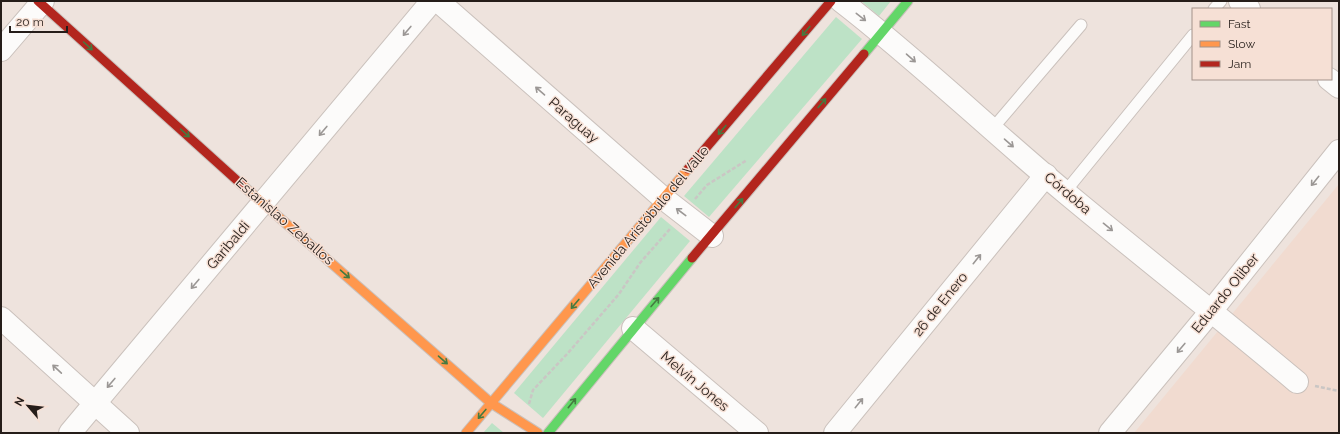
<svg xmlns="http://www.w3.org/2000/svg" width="1340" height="434" font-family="Raleway,sans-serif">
	<rect width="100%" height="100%" fill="#eee3dd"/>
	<polygon fill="#f1dbd0" points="1339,184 1339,433 1134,433"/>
	<g fill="#bde2c6">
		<polygon points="861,1 891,1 879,16"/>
		<polygon points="836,17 862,39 709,217 684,196"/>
		<polygon points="661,217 690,241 543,418 514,393"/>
		<polygon points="492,423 504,433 483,433"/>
	</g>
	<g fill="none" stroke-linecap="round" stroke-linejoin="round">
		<defs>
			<g id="lane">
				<polyline points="1214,9 1221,1"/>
				<polyline points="993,128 1081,25"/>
				<polyline points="1065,192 1193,35"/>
			</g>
			<g id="street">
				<polyline points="438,1 663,198 712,236"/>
				<path d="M841,1c78,60 149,129 225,192 77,64 155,125 231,189"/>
				<polyline points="1240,1 1249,9"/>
				<polyline points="1,50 43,1"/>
				<polyline points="1329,79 1339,87"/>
				<polyline points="1,318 128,433"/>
				<polyline points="633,328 757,433"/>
				<polyline points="70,433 432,1"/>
				<polyline points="835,433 1046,175"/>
				<polyline points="1110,433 1212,310 1339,151"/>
			</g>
			<g id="fast">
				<polyline points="864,54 908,1"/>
				<polyline points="548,433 692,258"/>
			</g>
			<g id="slow">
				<polyline points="241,184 491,403 538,433"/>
				<polyline points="466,433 688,169"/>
			</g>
			<g id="jam">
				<polyline points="38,1 241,184"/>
				<polyline points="688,169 831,1"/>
				<polyline points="692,258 864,54"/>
			</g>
		</defs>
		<use href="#lane" stroke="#cac1bc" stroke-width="13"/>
		<use href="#street" stroke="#cac1bc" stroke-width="24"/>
		<use href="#fast" stroke="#cac1bc" stroke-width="11"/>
		<use href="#slow" stroke="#cac1bc" stroke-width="11"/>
		<use href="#jam" stroke="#cac1bc" stroke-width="11"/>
		<g stroke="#cac6c4" stroke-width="2.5" stroke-dasharray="4 2" stroke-linecap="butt">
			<polyline points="695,199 707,185 747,160"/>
			<polyline points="1315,386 1339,391"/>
			<polyline points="529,404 533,390 568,353 619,294 640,263 670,229"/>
		</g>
		<use href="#lane" stroke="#fcfbfa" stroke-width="11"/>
		<use href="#street" stroke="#fcfbfa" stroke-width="22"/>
		<use href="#fast" stroke="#63d668" stroke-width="9"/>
		<use href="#slow" stroke="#ff974d" stroke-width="9"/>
		<use href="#jam" stroke="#b3261e" stroke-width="9"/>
	</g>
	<defs><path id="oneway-shaft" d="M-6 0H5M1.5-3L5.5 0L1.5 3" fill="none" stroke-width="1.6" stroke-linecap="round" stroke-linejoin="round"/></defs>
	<g stroke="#9b9795">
		<use href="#oneway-shaft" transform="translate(861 17) rotate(38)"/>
		<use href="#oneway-shaft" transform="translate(407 31) rotate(130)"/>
		<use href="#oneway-shaft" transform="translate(911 58) rotate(41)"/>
		<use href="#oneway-shaft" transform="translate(540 91) rotate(-139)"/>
		<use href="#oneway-shaft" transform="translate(323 131) rotate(130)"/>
		<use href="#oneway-shaft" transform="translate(1009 143) rotate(41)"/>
		<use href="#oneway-shaft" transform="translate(1315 181) rotate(129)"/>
		<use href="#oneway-shaft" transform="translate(681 212) rotate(-143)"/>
		<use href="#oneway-shaft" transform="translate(1108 227) rotate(39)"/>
		<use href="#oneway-shaft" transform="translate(977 259) rotate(-51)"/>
		<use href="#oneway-shaft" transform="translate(195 284) rotate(130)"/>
		<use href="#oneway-shaft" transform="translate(1181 348) rotate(130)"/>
		<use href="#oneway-shaft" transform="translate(57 369) rotate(-137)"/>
		<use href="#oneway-shaft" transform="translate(111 383) rotate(130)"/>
		<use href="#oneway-shaft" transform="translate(859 403) rotate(-51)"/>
	</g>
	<g stroke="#447a40">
		<use href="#oneway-shaft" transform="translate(806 31) rotate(130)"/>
		<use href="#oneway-shaft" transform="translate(88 46) rotate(42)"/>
		<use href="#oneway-shaft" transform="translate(822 103) rotate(-50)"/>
		<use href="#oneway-shaft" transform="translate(722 130) rotate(130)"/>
		<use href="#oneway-shaft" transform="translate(185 133) rotate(42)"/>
		<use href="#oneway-shaft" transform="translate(739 203) rotate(-50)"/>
		<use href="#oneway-shaft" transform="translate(345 274) rotate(41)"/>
		<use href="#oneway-shaft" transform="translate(655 302) rotate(-49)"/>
		<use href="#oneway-shaft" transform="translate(575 304) rotate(130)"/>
		<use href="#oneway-shaft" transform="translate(443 360) rotate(41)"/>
		<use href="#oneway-shaft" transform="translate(572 403) rotate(-51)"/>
		<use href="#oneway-shaft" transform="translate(482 414) rotate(130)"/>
	</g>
	<g text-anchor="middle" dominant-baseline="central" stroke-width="3" stroke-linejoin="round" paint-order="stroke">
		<g font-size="14" fill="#251d19" stroke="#f6e0d5">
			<text transform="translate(574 120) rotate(41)">Paraguay</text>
			<text transform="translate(1068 193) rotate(40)">Córdoba</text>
			<text transform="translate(648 217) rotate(-50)">Avenida Aristóbulo del Valle</text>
			<text transform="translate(285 221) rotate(41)">Estanislao Zeballos</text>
			<text transform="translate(228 245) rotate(-50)">Garibaldi</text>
			<text transform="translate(1225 293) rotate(-51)">Eduardo Oliber</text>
			<text transform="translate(940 304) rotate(-51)">26 de Enero</text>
			<text transform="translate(695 381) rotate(40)">Melvin Jones</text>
		</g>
	</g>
	<rect width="1340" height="434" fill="none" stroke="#251d19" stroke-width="4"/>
	<rect x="1192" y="8" width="140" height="72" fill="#f6e0d5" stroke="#a2928a"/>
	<rect x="1200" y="21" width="20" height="6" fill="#63d668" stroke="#a2928a"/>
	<text x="1228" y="28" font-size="12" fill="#251d19">Fast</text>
	<rect x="1200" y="41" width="20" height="6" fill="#ff974d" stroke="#a2928a"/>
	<text x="1228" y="48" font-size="12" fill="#251d19">Slow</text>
	<rect x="1200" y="61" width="20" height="6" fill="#b3261e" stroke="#a2928a"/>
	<text x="1228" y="68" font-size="12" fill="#251d19">Jam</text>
	<g transform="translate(28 406) rotate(298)" stroke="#f6e0d5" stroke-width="3" paint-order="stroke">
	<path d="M0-3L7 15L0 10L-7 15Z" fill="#251d19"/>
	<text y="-6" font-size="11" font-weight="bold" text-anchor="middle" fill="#251d19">N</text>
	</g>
	<path d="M10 26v6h57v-6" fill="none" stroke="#251d19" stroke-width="2"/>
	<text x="16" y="26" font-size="12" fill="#251d19" stroke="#f6e0d5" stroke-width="3" paint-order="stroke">20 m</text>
</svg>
